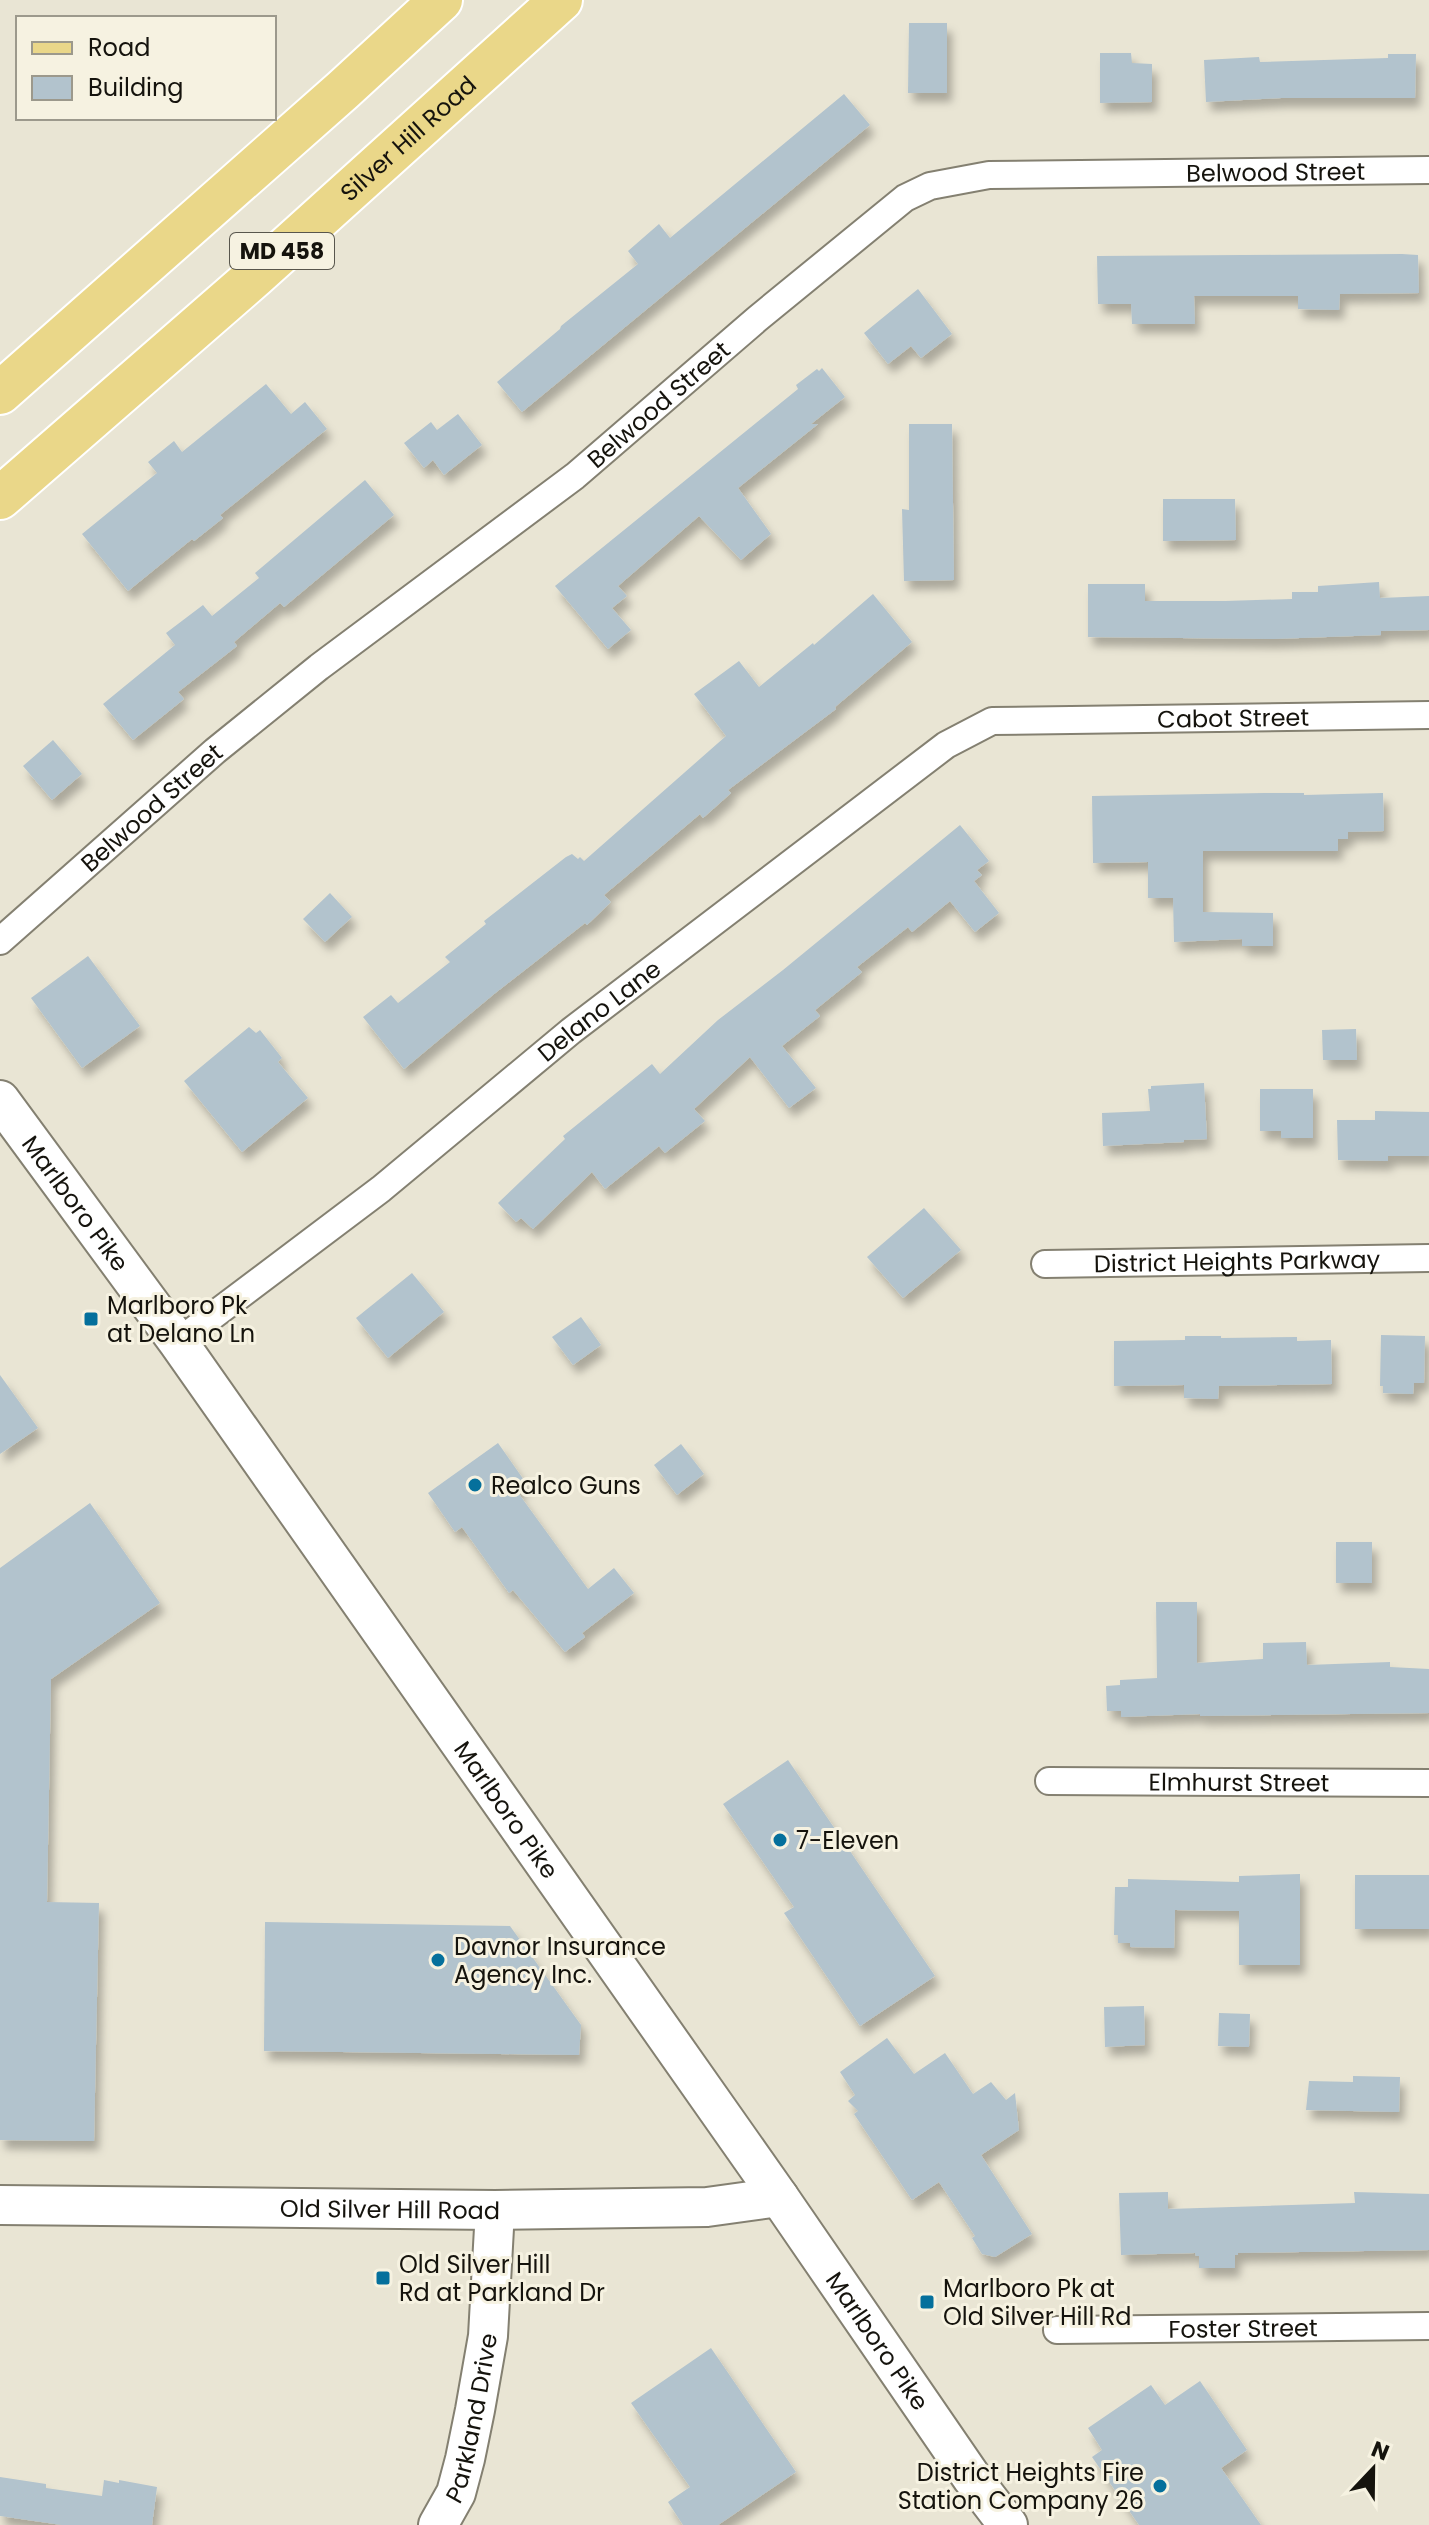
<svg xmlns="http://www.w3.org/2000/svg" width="1429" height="2525" font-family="Poppins,sans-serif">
	<defs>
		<filter id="shadow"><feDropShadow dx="5" dy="9" stdDeviation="4" flood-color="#0004"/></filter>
	</defs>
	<rect width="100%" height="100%" fill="#e9e5d4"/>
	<g fill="#b2c3cd" filter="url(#shadow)">
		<polygon points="909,23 947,23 947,93 908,93"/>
		<polygon points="1100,53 1131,53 1132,63 1152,64 1152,102 1100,103"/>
		<polygon points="1388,54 1416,54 1415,98 1281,98 1206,102 1204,60 1259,57 1260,62 1388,58"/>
		<polygon points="844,94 870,125 522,412 497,382 560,329 561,326 638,264 628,251 659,224 670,238"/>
		<polygon points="1402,254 1418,255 1419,293 1340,294 1339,310 1298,309 1298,296 1194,296 1195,324 1132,324 1131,304 1098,304 1097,256"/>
		<polygon points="918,289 952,334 921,358 911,346 888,364 864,333"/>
		<polygon points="822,368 845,397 811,424 818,424 738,488 771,534 741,560 699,516 618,586 627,596 612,608 631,630 608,649 555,586 798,389 796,385 817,369 819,371"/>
		<polygon points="266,384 291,414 305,402 327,429 220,515 223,518 194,541 192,539 128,591 82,534 157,473 148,462 174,441 182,452"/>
		<polygon points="458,414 482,445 444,475 433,460 424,468 404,443 431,422 437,430"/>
		<polygon points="909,424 952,424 954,580 904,581 902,509 909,510"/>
		<polygon points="365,480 394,515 284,607 280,603 234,642 237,646 178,692 184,699 133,740 103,704 175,645 166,633 203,605 212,616 259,578 255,573"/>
		<polygon points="1163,499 1235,499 1236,540 1163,541"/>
		<polygon points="1379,582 1380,598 1429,596 1429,630 1381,631 1381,635 1273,639 1088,637 1088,584 1145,584 1145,601 1225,601 1292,599 1292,592 1318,592 1318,586"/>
		<polygon points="873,594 912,642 835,707 836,709 728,790 731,793 703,818 700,814 604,895 611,902 587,925 585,923 494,994 404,1069 363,1017 391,995 398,1003 450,962 445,957 486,924 484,921 566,857 572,854 578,859 580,857 584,861 726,736 694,694 739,661 759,687 813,643 814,645"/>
		<polygon points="53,740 82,774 52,800 23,766"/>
		<polygon points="1265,793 1304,793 1304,795 1383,793 1384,831 1348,832 1348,839 1338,839 1338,851 1203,851 1203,912 1273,913 1273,946 1242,946 1242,939 1174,942 1173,898 1148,898 1148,862 1093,863 1092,796"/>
		<polygon points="960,825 989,861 977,870 982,875 974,881 999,913 975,932 950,901 912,932 908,927 857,967 862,972 815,1010 820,1016 782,1046 816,1088 789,1108 750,1057 694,1109 705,1121 665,1153 659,1146 605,1189 592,1172 533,1229 521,1218 516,1222 498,1203 565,1139 563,1136 652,1064 660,1074 718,1020 783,970"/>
		<polygon points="330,893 352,917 325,942 303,919"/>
		<polygon points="88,956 140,1026 82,1068 31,998"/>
		<polygon points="249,1027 256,1033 260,1030 282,1058 278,1062 308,1098 242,1152 184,1081"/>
		<polygon points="1356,1029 1357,1060 1323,1060 1322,1030"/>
		<polygon points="1204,1083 1207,1139 1184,1140 1184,1142 1103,1146 1102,1113 1150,1111 1148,1089 1151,1089 1151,1086"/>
		<polygon points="1260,1089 1313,1089 1313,1138 1281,1138 1281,1131 1260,1131"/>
		<polygon points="1375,1111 1429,1112 1429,1156 1388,1156 1388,1161 1338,1160 1337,1120 1375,1120"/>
		<polygon points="924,1208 961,1250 903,1298 867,1257"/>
		<polygon points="412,1273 444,1312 388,1358 356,1318"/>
		<polygon points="581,1317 601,1345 573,1365 552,1337"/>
		<polygon points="1381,1335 1425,1336 1424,1383 1414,1383 1413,1394 1383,1393 1383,1386 1380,1386"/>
		<polygon points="1185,1336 1221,1336 1221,1338 1297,1337 1297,1341 1331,1340 1332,1384 1219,1386 1218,1399 1184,1398 1184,1385 1114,1386 1114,1341 1185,1340"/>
		<polygon points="0,1375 38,1428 0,1454"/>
		<polygon points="498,1443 526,1483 516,1490 588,1589 614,1568 634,1593 582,1633 585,1637 565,1652 513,1590 509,1593 462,1527 455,1532 428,1493"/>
		<polygon points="681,1444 704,1474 677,1495 654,1465"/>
		<polygon points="90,1503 160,1603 51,1679 47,1902 99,1903 94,2141 0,2140 0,1568"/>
		<rect x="1336" y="1542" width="36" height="41"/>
		<polygon points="1156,1602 1197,1602 1197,1663 1263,1659 1263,1643 1306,1642 1307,1665 1390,1662 1390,1667 1429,1669 1429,1713 1200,1716 1200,1714 1121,1717 1121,1711 1107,1711 1106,1686 1120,1685 1120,1680 1157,1678"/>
		<polygon points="788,1760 935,1976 860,2026 784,1913 794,1907 723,1804"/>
		<polygon points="1300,1874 1300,1965 1239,1965 1239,1911 1175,1910 1174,1948 1130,1947 1130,1943 1118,1943 1118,1935 1114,1935 1115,1887 1128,1887 1128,1879 1239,1882 1239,1876"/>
		<rect x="1355" y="1875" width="74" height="54"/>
		<polygon points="265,1922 510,1926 581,2025 579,2055 264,2051"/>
		<polygon points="1144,2006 1145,2045 1105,2047 1104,2007"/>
		<polygon points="1219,2013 1250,2014 1249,2047 1218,2046"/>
		<polygon points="887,2038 914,2074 945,2053 973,2094 991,2082 1006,2100 1015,2093 1019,2130 981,2155 1032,2234 995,2257 982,2254 972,2238 975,2236 939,2182 912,2200 854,2114 858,2111 848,2101 855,2095 840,2072"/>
		<polygon points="1353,2076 1400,2077 1399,2112 1306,2110 1309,2081 1353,2082"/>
		<polygon points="1168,2192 1168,2209 1355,2203 1354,2192 1429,2194 1429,2250 1238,2253 1238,2255 1235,2255 1235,2268 1199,2268 1199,2256 1196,2256 1195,2253 1121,2255 1119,2193"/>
		<polygon points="711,2348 796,2472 718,2525 683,2525 668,2502 690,2487 631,2403"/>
		<polygon points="1200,2381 1247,2450 1221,2468 1261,2525 1139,2525 1092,2457 1102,2450 1088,2428 1151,2385 1165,2405"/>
		<polygon points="0,2477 46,2484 46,2488 102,2496 104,2480 119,2483 119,2480 157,2487 152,2525 62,2525 0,2516"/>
	</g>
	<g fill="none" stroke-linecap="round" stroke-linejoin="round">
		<defs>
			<g id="street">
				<path id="s1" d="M0,941l215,-190 104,-84 256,-191 182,-157 148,-121 25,-12 59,-11 440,-5"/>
				<path id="s2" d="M1045,1264l384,-6"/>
				<path id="s3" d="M178,1342l203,-153 190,-158 375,-286 46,-24 437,-6"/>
				<path id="s4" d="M1049,1781l380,2"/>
				<path id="s5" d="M1057,2330l372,-4"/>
			</g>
			<g id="secondary">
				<path id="s6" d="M0,1100l178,242 601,855 193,281 36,47"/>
				<path id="s7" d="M0,2205l495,5 212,-3 72,-10"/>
				<path id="s8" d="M438,2525l18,-32 9,-34 10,-49 13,-74 7,-126"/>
			</g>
			<g id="primary">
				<polyline points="0,393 343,90 441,0"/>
				<path id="s9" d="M0,498l255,-222 306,-276"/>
			</g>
		</defs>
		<use href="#street" stroke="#848071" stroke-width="30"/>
		<use href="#secondary" stroke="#848071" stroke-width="42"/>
		<use href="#primary" stroke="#fff" stroke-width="46"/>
		<use href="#street" stroke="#fff" stroke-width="26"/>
		<use href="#secondary" stroke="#fff" stroke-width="38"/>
		<use href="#primary" stroke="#ead789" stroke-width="42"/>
	</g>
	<g fill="#05709c" stroke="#f6f2e1" stroke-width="3">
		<rect x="83" y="1311" width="16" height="16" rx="4"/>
		<circle cx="475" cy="1485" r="8"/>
		<circle cx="780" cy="1840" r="8"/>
		<circle cx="438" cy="1960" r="8"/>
		<rect x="375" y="2270" width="16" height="16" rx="4"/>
		<rect x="919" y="2294" width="16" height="16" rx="4"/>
		<circle cx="1160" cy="2486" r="8"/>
	</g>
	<g text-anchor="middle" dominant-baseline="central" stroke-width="6" stroke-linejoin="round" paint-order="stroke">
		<rect fill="#f6f2e1" stroke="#58564d" stroke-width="2" x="230" y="233" width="104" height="36" rx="6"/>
		<g font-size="22" font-weight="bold" fill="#15130d">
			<text x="282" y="251">MD 458</text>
		</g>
		<g font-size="24" fill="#15130d" stroke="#f6f2e1">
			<text stroke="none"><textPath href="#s9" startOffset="544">Silver Hill Road</textPath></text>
			<text stroke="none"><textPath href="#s1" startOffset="1546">Belwood Street</textPath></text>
			<text stroke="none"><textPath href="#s1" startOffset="850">Belwood Street</textPath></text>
			<text stroke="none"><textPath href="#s3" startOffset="1266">Cabot Street</textPath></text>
			<text stroke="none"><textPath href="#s1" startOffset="202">Belwood Street</textPath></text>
			<text stroke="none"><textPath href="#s3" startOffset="536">Delano Lane</textPath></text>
			<text stroke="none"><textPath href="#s6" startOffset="128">Marlboro Pike</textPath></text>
			<text stroke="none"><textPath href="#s2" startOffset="192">District Heights Parkway</textPath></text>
			<text stroke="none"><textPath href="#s4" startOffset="190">Elmhurst Street</textPath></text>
			<text stroke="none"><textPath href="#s6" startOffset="872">Marlboro Pike</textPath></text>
			<text stroke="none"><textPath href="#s7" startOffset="390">Old Silver Hill Road</textPath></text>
			<text stroke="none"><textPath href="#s5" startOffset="186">Foster Street</textPath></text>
			<text stroke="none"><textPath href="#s6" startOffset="1520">Marlboro Pike</textPath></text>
			<text stroke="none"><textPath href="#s8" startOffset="114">Parkland Drive</textPath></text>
		</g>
		<g font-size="24" fill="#15130d" stroke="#f6f2e1" text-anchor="start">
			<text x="107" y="1305">Marlboro Pk<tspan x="107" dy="28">at Delano Ln</tspan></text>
			<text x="491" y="1485">Realco Guns</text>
			<text x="796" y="1840">7-Eleven</text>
			<text x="454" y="1946">Davnor Insurance<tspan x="454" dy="28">Agency Inc.</tspan></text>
			<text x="399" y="2264">Old Silver Hill<tspan x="399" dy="28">Rd at Parkland Dr</tspan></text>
			<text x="943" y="2288">Marlboro Pk at<tspan x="943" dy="28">Old Silver Hill Rd</tspan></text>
			<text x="1144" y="2472" text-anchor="end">District Heights Fire<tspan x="1144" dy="28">Station Company 26</tspan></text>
		</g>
	</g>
	<rect x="16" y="16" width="260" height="104" fill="#f6f2e1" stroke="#9c998c" stroke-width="2"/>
	<rect x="32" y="42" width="40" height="12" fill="#ead789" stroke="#9c998c" stroke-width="2"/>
	<text x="88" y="56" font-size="24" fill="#15130d">Road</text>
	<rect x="32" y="76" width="40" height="24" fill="#b2c3cd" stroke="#9c998c" stroke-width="2"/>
	<text x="88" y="96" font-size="24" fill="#15130d">Building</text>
	<g transform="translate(1373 2469) rotate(22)" stroke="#f6f2e1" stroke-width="6" paint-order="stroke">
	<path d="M0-6L14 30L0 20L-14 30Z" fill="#15130d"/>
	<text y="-12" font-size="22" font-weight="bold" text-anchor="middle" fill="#15130d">N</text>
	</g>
</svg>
